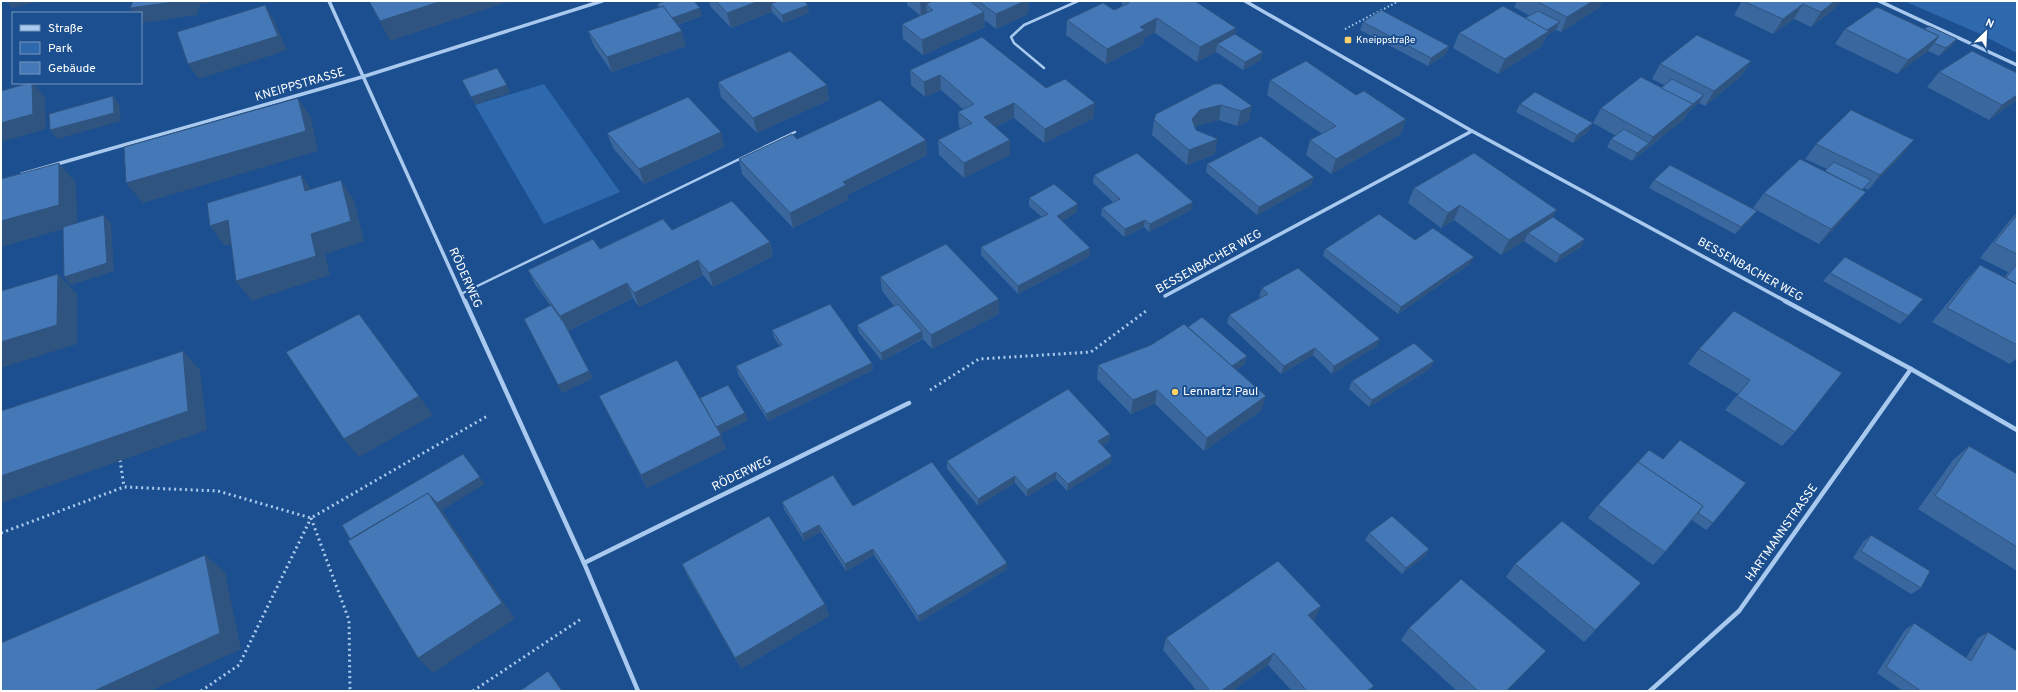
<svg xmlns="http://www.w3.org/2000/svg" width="2018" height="692" font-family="Overpass,sans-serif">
	<rect width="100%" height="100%" fill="#1b4f8f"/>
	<g fill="#2e69ad">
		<polygon points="1904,1 2017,1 2017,53 1980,34"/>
		<polygon points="544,84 620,192 544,224 475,105"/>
	</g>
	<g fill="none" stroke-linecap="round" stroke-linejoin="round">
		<polyline stroke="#a9c9ee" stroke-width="2" stroke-dasharray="1.5 2.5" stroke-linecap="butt" points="1345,29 1399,1"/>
		<g stroke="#a9c9ee" stroke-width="3" stroke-dasharray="2 3.5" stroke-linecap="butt">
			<polyline points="930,390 979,359 1091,352 1146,311"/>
			<polyline points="120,460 124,487"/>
			<polyline points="311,518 349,620 350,691"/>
			<polyline points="1,533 124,487 218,491 311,518 489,415"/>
			<polyline points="201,691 239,665 311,518"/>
			<polyline points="473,691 581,619"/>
		</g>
		<g stroke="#a9c9ee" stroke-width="2.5">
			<polyline points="1044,68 1014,43 1011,37 1024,25 1078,1"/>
			<polyline points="461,294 795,132"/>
		</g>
		<g stroke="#a9c9ee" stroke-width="3.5">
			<polyline points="329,1 465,302"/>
			<polyline points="1245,1 1472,131 1787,302"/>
			<polyline points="1879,1 2017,65"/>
			<polyline points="22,174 362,77 602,1"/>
			<polyline points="1165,296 1472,131"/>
		</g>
		<g stroke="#a9c9ee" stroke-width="4.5">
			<polyline points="465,301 584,563 638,691"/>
			<polyline points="1785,301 1911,369 2017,430"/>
			<polyline points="584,563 909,403"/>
			<polyline points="1650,691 1739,611 1911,369"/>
		</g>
	</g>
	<g fill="#3a679d">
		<polygon points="709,1 804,1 809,13 783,23 772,12 731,28 710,6"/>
		<polygon points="907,1 1029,1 1028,14 996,29 985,20 985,27 923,55 903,39 902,24 921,16 907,5"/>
		<polygon points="1122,1 1185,1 1235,34 1261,60 1243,70 1216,52 1197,62 1155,33 1144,38 1143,45 1106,64 1066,35 1067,20 1114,10 1122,6"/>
		<polygon points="1517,1 1602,1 1599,8 1561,32 1556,30 1547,35 1542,46 1498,74 1453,48 1459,33 1525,18 1530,16 1514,7"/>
		<polygon points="1742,1 1840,1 1834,9 1811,27 1794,19 1773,34 1734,15"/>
		<polygon points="657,4 702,16 678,25 686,46 612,72 594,46 588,31 658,8"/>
		<polygon points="1877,7 1951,47 1939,56 1928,51 1897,74 1835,44 1845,29"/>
		<polygon points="1363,22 1449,46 1446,54 1428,66 1360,30"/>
		<polygon points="1751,61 1741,76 1705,106 1699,103 1688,112 1684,119 1632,161 1607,147 1611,139 1616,136 1593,123 1601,108 1661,88 1664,85 1652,79 1660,64"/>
		<polygon points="910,70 1046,88 1094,118 1044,143 1014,118 995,127 1010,140 1010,155 964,178 939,155 938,140 961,129 959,127 958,112 963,109 941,90 925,97 911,85"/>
		<polygon points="1939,72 2017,73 2017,100 1989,120 1927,87"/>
		<polygon points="1270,80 1356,95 1406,119 1401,134 1331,174 1306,155 1310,140 1322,134 1267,95"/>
		<polygon points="718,82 827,85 829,100 757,133 721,97"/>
		<polygon points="1221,84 1249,121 1237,126 1219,120 1198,125 1195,128 1196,130 1215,154 1187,165 1152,135 1154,120"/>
		<polygon points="1520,104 1589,131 1573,143 1516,112"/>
		<polygon points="607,133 725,147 644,184 613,148"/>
		<polygon points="797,139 926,140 927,155 847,195 848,200 793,228 742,174 739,159"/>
		<polygon points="1816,144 1902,155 1868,190 1864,188 1862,190 1866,192 1854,207 1819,244 1753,208 1764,193 1825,171 1827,169 1805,159"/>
		<polygon points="1207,164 1311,185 1257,215 1206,172"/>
		<polygon points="1094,175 1191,210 1149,232 1144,227 1124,237 1101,215 1102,208 1113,202 1093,183"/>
		<polygon points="1654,180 1751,219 1735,234 1649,188"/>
		<polygon points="1414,188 1553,217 1581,247 1556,263 1524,241 1501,255 1454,220 1441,228 1408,203"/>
		<polygon points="1029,198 1077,212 1062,221 1090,256 1018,294 981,255 981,247 1042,217 1029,206"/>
		<polygon points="2017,213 2017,358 2010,364 1932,322 1966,280 1980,265 2005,277 2008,272 1980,258 2010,220"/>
		<polygon points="672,230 770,242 773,256 713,287 703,275 639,307 633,298 568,331 593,378 562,393 550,305 535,284 528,270 600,249"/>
		<polygon points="1415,240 1470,264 1398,314 1323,256 1325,249"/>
		<polygon points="1830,273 1908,316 1900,324 1823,281"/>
		<polygon points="880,277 999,314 932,349 923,339 882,361 859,333 857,325 894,306 882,291"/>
		<polygon points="1262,288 1377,346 1332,374 1313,355 1281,374 1227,323 1229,315 1261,297 1259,296"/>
		<polygon points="1734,311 1795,432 1782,446 1725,410 1738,394 1688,364 1699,349"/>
		<polygon points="1188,327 1245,364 1236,370 1262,410 1204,451 1155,404 1131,414 1097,379 1098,365 1151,345"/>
		<polygon points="772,330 872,363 873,370 768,421 738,374 736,366 780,346 774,338"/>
		<polygon points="1430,369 1369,407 1349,389 1352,381"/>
		<polygon points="599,396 700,398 745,413 748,420 720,433 726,449 647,488"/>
		<polygon points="1110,434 1110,441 1102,446 1111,463 1067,491 1056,479 1027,497 1015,483 978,506 947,469 947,461"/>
		<polygon points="1969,446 2017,474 2017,571 1918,509 1953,460"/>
		<polygon points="1638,462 1713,523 1706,530 1692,520 1665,552 1653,565 1588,518 1598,505"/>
		<polygon points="782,502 853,506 1007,563 1007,569 919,622 874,555 846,571 821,532 804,541 784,509"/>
		<polygon points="1369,533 1429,549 1425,556 1402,574 1365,540"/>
		<polygon points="1871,535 1921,588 1911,594 1853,558 1863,542"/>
		<polygon points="682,564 825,604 829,616 741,669 688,577"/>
		<polygon points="1515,564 1641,583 1584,642 1506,577"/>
		<polygon points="1321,606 1315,618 1312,620 1370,691 1292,691 1268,665 1232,691 1197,691 1163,650 1166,638"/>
		<polygon points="1914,623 1966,658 1978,638 1988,632 2017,691 1903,691 1877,673 1905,630"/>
		<polygon points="1409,628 1546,651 1507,691 1457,691 1401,640"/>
	</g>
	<g fill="#305480">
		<polygon points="6,1 40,1 12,8"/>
		<polygon points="181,1 220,1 200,4 197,15 141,23 141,13 134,13 130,8"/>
		<polygon points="442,1 511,1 390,41 380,21"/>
		<polygon points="759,1 783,1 771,4 772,12 731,28 727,13"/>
		<polygon points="920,1 950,1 926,4 927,13 921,16"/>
		<polygon points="1025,1 1029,1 1028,14 996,29 996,14"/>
		<polygon points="1593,1 1602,1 1599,8 1561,32 1567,17"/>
		<polygon points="1835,1 1840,1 1834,9 1811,27 1821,12"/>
		<polygon points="1803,4 1794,19 1773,34 1783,19"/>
		<polygon points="265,5 274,20 287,50 199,79 188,64"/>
		<polygon points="808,5 809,13 783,23 782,15"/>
		<polygon points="700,8 702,16 671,27 669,19"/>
		<polygon points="984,12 985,27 923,55 922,40"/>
		<polygon points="1157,18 1155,33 1144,38 1143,45 1106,64 1107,49 1140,27"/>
		<polygon points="1560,22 1556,30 1547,35 1542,46 1498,74 1505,59 1539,34"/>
		<polygon points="1236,28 1234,42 1217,44 1216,52 1197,62 1200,47"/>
		<polygon points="682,31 686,46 612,72 607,57"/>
		<polygon points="1939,36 1928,51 1897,74 1908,60"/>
		<polygon points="1957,39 1951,47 1939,56 1946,48"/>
		<polygon points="1449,46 1446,54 1428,66 1431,58"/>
		<polygon points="1263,52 1261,60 1243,70 1245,62"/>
		<polygon points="1751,61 1741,76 1705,106 1714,91"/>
		<polygon points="940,75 941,90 925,97 924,82"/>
		<polygon points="32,83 33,83 45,97 46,129 1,142 1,123"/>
		<polygon points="507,85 510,93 475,105 471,97"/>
		<polygon points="827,85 829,100 757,133 753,118"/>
		<polygon points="1704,95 1699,103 1688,112 1684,119 1644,151 1653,137"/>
		<polygon points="2017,95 2017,100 1989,120 2002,105"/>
		<polygon points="113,96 119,104 121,121 57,139 50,130"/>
		<polygon points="298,98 311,118 318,151 143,203 126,183"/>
		<polygon points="1014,103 1014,118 984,132 984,117"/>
		<polygon points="1095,103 1094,118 1044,143 1045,129"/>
		<polygon points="1221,105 1219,120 1198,125 1190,134 1192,119 1200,110"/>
		<polygon points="1252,106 1249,121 1237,126 1241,111"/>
		<polygon points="1406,119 1401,134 1331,174 1336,159"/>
		<polygon points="1593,123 1589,131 1573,143 1577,135"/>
		<polygon points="721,132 725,147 644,184 639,169"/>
		<polygon points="1218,139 1215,154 1187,165 1189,150"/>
		<polygon points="926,140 927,155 847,195 848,200 793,228 790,213 843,182"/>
		<polygon points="1010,140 1010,155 964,178 964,163"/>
		<polygon points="1914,140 1902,155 1868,190 1880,175"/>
		<polygon points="1649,143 1644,151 1632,161 1637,153"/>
		<polygon points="59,163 76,183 77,225 1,247 1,221"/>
		<polygon points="301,175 315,195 305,191"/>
		<polygon points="1314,177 1311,185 1257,215 1259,207"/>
		<polygon points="341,180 354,200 364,241 325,254 330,275 252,301 236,281 311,234"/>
		<polygon points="1866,192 1854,207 1819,244 1831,229"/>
		<polygon points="1193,202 1191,210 1149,232 1150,224"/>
		<polygon points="1078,204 1077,212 1057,224 1057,216"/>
		<polygon points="1460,205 1454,220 1441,228 1448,213"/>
		<polygon points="1557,210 1549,225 1528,233 1524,241 1501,255 1509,240"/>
		<polygon points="1757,211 1751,219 1735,234 1741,227"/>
		<polygon points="104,215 111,223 114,271 71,285 64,277"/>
		<polygon points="228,220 243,240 225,246 210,226"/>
		<polygon points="1145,220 1144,227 1124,237 1125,229"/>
		<polygon points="1585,239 1581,247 1556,263 1560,255"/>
		<polygon points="770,242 773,256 713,287 709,273"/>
		<polygon points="1090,248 1090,256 1018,294 1018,286"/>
		<polygon points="1474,257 1470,264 1398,314 1401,307"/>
		<polygon points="698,260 703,275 639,307 634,293"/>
		<polygon points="58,274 77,294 77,344 1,368 1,342"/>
		<polygon points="627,283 633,298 567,331 560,316"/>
		<polygon points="999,299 999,314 932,349 931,335"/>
		<polygon points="922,331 923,338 882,361 881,353"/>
		<polygon points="1380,339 1377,346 1332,374 1334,366"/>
		<polygon points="1315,348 1313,355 1281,374 1284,366"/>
		<polygon points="183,351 200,370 207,430 1,503 1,476"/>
		<polygon points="1247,356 1245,364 1225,377 1227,370"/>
		<polygon points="1434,361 1430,369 1369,407 1372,400"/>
		<polygon points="872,363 873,370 768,421 766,414"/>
		<polygon points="589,371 593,378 562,393 558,385"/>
		<polygon points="1157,390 1155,404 1131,414 1133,400"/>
		<polygon points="419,396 433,415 359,457 344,439"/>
		<polygon points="1266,396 1262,410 1204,451 1207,438"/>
		<polygon points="745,413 748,420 718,435 716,427"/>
		<polygon points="1110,434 1110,441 1097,449 1098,441"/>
		<polygon points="721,435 726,449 647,488 641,475"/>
		<polygon points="1112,456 1111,463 1067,491 1068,484"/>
		<polygon points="1056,472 1056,479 1027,497 1027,490"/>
		<polygon points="1015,476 1015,483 978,506 978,499"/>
		<polygon points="480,477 485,484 442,510 515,619 433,673 418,658 428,493"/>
		<polygon points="819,525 821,532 804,541 802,534"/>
		<polygon points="873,549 874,555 846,571 845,564"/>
		<polygon points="1429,549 1425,556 1402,574 1406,568"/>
		<polygon points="205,555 225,572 241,649 150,691 94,691"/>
		<polygon points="1007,563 1007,569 919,622 918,616"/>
		<polygon points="825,604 829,616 741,669 735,658"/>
		<polygon points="1321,606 1315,618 1302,627 1308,615"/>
		<polygon points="1546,651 1507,691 1506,691"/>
		<polygon points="1274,653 1268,665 1232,691 1221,691"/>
		<polygon points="548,671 553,677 563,691 562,691"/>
		<polygon points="1374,686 1370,691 1367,691"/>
	</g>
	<g fill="#4478b7" stroke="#305480">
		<polygon points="133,1 181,1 130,8"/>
		<polygon points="369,1 442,1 380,21"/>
		<polygon points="665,1 694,1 700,8 672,18 663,6 660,7 657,4"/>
		<polygon points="716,1 759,1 727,13"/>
		<polygon points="778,1 804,1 808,5 782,15 771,4"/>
		<polygon points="933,1 951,1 952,2 953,1 970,1 984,12 922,40 902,24 933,10 926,4"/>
		<polygon points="978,1 1025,1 996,14"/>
		<polygon points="1126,1 1185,1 1187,2 1190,1 1195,1 1236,28 1200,47 1157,18 1140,27 1145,30 1107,49 1067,20 1103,3 1114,10 1129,3"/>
		<polygon points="1536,1 1593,1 1567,17"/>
		<polygon points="1743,1 1835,1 1821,12 1803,4 1783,19"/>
		<polygon points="265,5 278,36 188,64 177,32"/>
		<polygon points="663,6 682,31 607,57 588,31"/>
		<polygon points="1503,6 1549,31 1505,59 1459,33"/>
		<polygon points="1877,7 1939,36 1908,60 1845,29"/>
		<polygon points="1381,10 1449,46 1431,58 1363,22"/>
		<polygon points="1538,11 1560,22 1547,30 1525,18"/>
		<polygon points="1929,26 1957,39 1946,48 1934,43 1939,36 1924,29"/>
		<polygon points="1235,34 1263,52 1245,62 1217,44"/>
		<polygon points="1697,35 1751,61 1714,91 1660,64"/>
		<polygon points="982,37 1046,88 1065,79 1095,103 1045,129 1014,103 984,117 1010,140 964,163 938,140 972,123 958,112 974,104 940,75 924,82 910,70"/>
		<polygon points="790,51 827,85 753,118 718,82"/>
		<polygon points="1972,51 2017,73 2017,95 2002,105 1939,72"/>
		<polygon points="1306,61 1356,95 1364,91 1406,119 1336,159 1310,140 1336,126 1270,80"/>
		<polygon points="497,68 507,85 471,97 462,80"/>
		<polygon points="1641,77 1693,104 1653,137 1601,108"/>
		<polygon points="1672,79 1704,95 1693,104 1661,88"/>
		<polygon points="29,83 32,83 33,114 1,123 1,91"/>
		<polygon points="1214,84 1221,84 1252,106 1241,111 1221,105 1200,110 1192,119 1196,130 1218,139 1189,150 1154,120 1156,114"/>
		<polygon points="1535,92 1593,123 1577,135 1520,104"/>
		<polygon points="113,96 114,113 50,130 49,114"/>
		<polygon points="688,97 721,132 639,169 607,133"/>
		<polygon points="298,98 306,131 126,183 124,147"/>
		<polygon points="880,100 926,140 843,182 846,185 790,213 739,159 792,134 797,139"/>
		<polygon points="1851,110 1914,140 1880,175 1816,144"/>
		<polygon points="1624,129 1649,143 1637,153 1611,139"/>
		<polygon points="1261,136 1314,177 1259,207 1207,164"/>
		<polygon points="1137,153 1193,202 1150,224 1145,220 1125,229 1102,208 1120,199 1094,175"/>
		<polygon points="1474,153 1557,210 1509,240 1460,205 1448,213 1414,188"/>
		<polygon points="1800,159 1866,192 1831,229 1764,193"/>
		<polygon points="1834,162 1871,180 1862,190 1825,171"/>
		<polygon points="59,163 59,205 1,221 1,179"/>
		<polygon points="1670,165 1757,211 1741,227 1654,180"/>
		<polygon points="301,175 305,191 341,180 351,221 311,234 316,256 236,281 228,220 210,226 207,203"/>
		<polygon points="1054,184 1078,204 1057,216 1090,248 1018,286 981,247 1048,214 1029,198"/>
		<polygon points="732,201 770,242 709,273 698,260 634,293 627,283 560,316 528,270 593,239 600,249 663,219 672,230"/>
		<polygon points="1379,214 1415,240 1433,228 1474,257 1401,307 1325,249"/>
		<polygon points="104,215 107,263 64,277 63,227"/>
		<polygon points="2017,215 2017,254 1994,243"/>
		<polygon points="1553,217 1585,239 1560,255 1528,233"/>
		<polygon points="946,244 999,299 931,335 880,277"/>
		<polygon points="1845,257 1923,299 1908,316 1830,273"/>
		<polygon points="1980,265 2017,284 2017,345 1947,308"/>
		<polygon points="2016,265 2017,265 2017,284 2006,278"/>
		<polygon points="1298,268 1380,339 1334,366 1315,348 1284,366 1229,315 1268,294 1262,288"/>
		<polygon points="58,274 57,325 1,342 1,291"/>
		<polygon points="830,304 872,363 766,414 736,366 782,345 772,330"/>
		<polygon points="898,304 922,331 881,353 857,325"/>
		<polygon points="551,305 564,323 589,371 558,385 524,319"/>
		<polygon points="1734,311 1842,373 1795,432 1737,396 1750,380 1699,349"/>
		<polygon points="359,314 419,396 344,439 286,352"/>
		<polygon points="1202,317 1247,356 1232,366 1188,327"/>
		<polygon points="1184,324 1266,396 1207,438 1157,390 1133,400 1098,365 1151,345"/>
		<polygon points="1414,343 1434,361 1372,400 1352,381"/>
		<polygon points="183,351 188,411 1,476 1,411"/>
		<polygon points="677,360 721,435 641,475 599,396"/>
		<polygon points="728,385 745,413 716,427 700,398"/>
		<polygon points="1068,389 1110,434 1098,441 1112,456 1068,484 1056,472 1027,490 1015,476 978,499 947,461"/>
		<polygon points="1680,440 1746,483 1713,523 1698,513 1703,506 1638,462 1649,450 1663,459"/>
		<polygon points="1969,446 2017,474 2017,547 1935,496"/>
		<polygon points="463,454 480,477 437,503 428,493 350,539 342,525"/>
		<polygon points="932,462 1007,563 918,616 873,549 845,564 819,525 802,534 782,502 833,475 853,506"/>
		<polygon points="1638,462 1703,506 1665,552 1598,505"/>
		<polygon points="428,493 502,603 418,658 348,541"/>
		<polygon points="769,516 825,604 735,658 682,564"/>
		<polygon points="1392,516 1429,549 1406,568 1369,533"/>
		<polygon points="1562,521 1641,583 1595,630 1515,564"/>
		<polygon points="1871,535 1930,571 1921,588 1861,551"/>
		<polygon points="205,555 220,633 94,691 1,691 1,643"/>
		<polygon points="1278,561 1321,606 1308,615 1374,686 1367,691 1307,691 1274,653 1221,691 1210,691 1166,638"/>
		<polygon points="1461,579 1546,651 1506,691 1478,691 1409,628"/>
		<polygon points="1914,623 1971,661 1988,632 2017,651 2017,691 1921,691 1886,667"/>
		<polygon points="548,671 562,691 520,691"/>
	</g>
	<g fill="#ffd166" stroke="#1b4f8f" stroke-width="1.5">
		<rect x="1344" y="36" width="8" height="8" rx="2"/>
		<circle cx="1175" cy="392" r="4"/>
	</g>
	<g text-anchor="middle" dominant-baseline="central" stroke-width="4" stroke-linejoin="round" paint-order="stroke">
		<g font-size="10" fill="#fff" stroke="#1b4f8f" text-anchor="start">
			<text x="1356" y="40">Kneippstraße</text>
		</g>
		<g font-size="12" fill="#fff" stroke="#1b4f8f">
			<text transform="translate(300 85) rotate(-16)">KNEIPPSTRASSE</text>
			<text transform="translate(1209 262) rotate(-29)">BESSENBACHER WEG</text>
			<text transform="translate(1750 270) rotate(29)">BESSENBACHER WEG</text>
			<text transform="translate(465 278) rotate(66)">RÖDERWEG</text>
			<text transform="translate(742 474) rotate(-26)">RÖDERWEG</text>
			<text transform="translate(1782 533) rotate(-55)">HARTMANNSTRASSE</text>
		</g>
		<g font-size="12" fill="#fff" stroke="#1b4f8f" text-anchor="start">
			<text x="1183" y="392">Lennartz Paul</text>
		</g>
	</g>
	<rect width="2018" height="692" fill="none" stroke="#ffffff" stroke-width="4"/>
	<rect x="12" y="12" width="130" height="72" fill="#1b4f8f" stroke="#7695bc"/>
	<rect x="20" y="25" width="20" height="6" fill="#a9c9ee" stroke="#7695bc"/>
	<text x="48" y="32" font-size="12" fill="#ffffff">Straße</text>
	<rect x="20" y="42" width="20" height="12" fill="#2e69ad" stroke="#7695bc"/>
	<text x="48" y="52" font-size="12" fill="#ffffff">Park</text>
	<rect x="20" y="62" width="20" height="12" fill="#4478b7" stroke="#7695bc"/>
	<text x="48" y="72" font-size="12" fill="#ffffff">Gebäude</text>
	<g transform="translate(1986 32) rotate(24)" stroke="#1b4f8f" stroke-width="3" paint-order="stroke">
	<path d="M0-3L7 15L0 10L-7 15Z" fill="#ffffff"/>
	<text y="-6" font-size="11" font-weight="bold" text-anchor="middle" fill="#ffffff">N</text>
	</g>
</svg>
